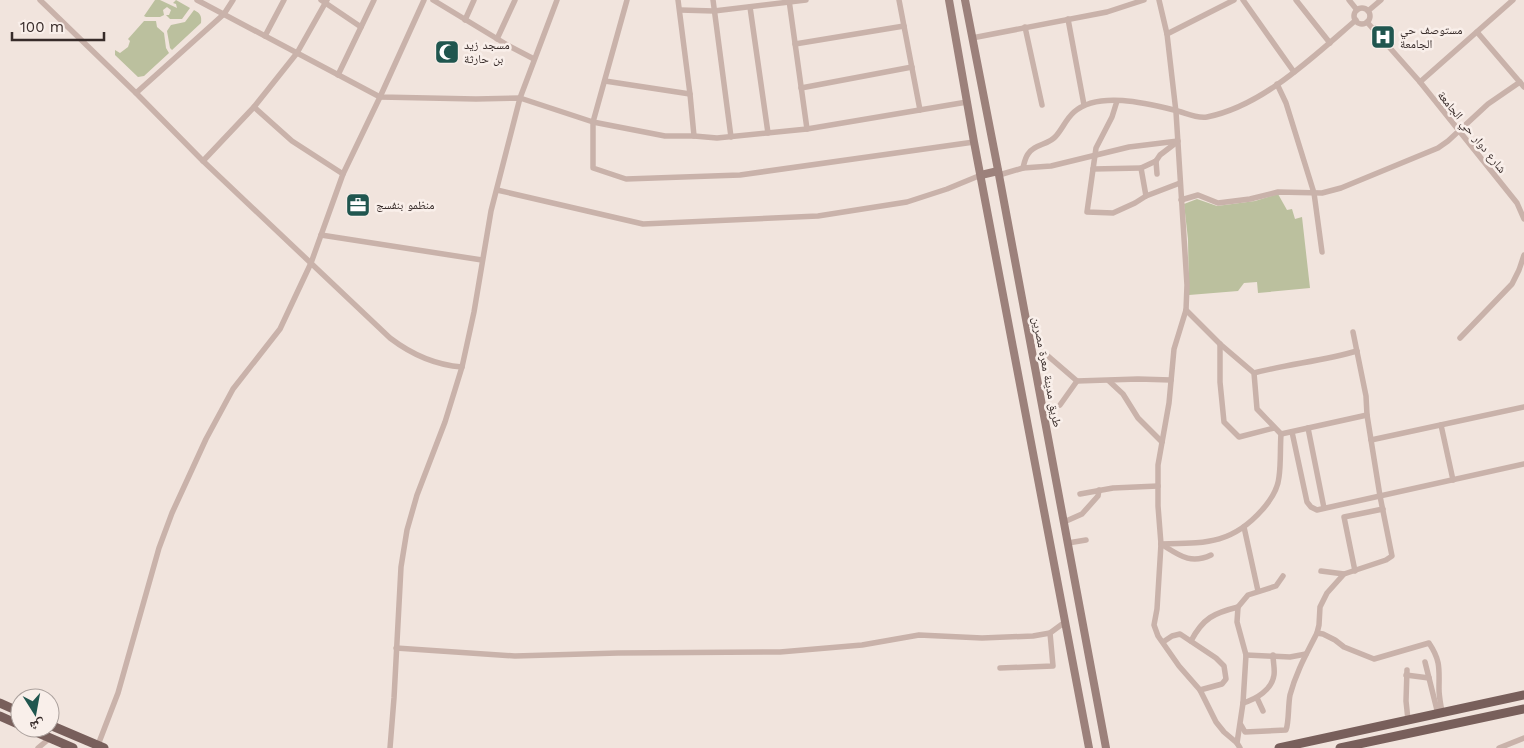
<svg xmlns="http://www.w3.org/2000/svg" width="1524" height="748" font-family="'Work Sans','Noto Naskh Arabic',sans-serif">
	<rect width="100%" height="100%" fill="#f1e4dd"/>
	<g fill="#bbc09e">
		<polygon points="155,0 160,0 177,8 176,4 173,3 176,0 190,8 182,19 170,19 166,15 169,15 171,10 167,7 163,10 164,15 160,17 146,17 144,16"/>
		<path d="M194,10c6,3 8,6 7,13l-29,27 -2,-2 -3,-17 4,-6 14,-3z"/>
		<polygon points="144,21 156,21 157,27 164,33 166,48 169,53 144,76 138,77 115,55 115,50 120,53 128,47 130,41 128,39"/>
		<polygon points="1278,194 1287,210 1292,209 1295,219 1302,217 1310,288 1258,293 1257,282 1244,283 1238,291 1189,295 1188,239 1184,204 1197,199 1217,206 1255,201"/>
	</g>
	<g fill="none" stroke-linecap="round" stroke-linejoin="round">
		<g stroke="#c9b2aa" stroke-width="5.5">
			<path d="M40,0l96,93 67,68 187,177c21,16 45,27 72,29"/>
			<polyline points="197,0 380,97 476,99 520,98 593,122 665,136 694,136 717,138 807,129 967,102"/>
			<polyline points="321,0 361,27"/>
			<polyline points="327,0 297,53 254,107 292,141 343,174"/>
			<polyline points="433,0 509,46 534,59"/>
			<polyline points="627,0 593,122 593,168 626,179 740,175 974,142"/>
			<polyline points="713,0 731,137"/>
			<polyline points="789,0 807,129"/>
			<polyline points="899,0 920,110"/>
			<polyline points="1159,0 1167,34 1176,112 1187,285 1186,310 1174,349 1169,403 1158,465 1158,506 1161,544 1157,609 1154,625 1158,636 1179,666 1200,690 1216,722 1224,732 1237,743 1240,748"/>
			<polyline points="1243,0 1294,72"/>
			<polyline points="1296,0 1330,43"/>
			<polyline points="1349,0 1357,10"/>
			<polyline points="750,7 768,133"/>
			<circle cx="1362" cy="16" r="8"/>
			<polyline points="680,10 714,11 806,0"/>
			<polyline points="1368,11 1381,0"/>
			<polyline points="1068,19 1084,105"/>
			<polyline points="465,20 474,0"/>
			<polyline points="1367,22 1420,82 1517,203 1524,219"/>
			<polyline points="1025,27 1042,105"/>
			<polyline points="1477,32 1524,87"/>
			<polyline points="1167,34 1234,0"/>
			<polyline points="265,36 284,0"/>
			<polyline points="972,38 1107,12 1144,0"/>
			<polyline points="497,39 515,0"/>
			<polyline points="795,44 904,26"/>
			<polyline points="338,75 374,0"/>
			<polyline points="605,81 690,94 678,0"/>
			<polyline points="1420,82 1513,0"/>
			<polyline points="1277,84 1286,103 1314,193 1322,252"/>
			<polyline points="801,88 912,67"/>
			<polyline points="136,93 224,14 233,0"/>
			<polyline points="690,94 694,136"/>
			<polyline points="1117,101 1112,117 1096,148 1087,212 1113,213 1135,203 1146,196"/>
			<polyline points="1177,142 1160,155 1156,161 1141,168 1146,196 1180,183"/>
			<polyline points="203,161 254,107"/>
			<polyline points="1156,161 1157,174"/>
			<path d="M1023,168c1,-4 2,-10 5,-14 6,-10 21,-9 28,-18 7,-8 10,-17 18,-24 24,-21 72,-9 100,-2 10,2 22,9 33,7 56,-11 107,-61 149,-97"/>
			<polyline points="1093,169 1141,168"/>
			<polyline points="999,175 1023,168 1051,166 1129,147 1178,141"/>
			<polyline points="497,190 643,224 818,216 907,202 947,189 981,175"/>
			<polyline points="1181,200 1198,195 1218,203 1250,199 1278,192 1322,193 1341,188 1438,148 1448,141 1488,104 1520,82"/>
			<polyline points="321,235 482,260"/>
			<path d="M1353,332l13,64 1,19 13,81 12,60 -6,4 -42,14 -17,19 -7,14 -1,18 -2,8 6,1 12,6 9,7 30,12 55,-16c12,18 10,26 10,46 0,8 2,16 3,24"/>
			<polyline points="1460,338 1512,284 1519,270 1524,255"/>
			<polyline points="1220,344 1220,382 1224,422 1239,437 1274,428"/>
			<polyline points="1048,356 1077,381 1138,379 1171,380"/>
			<path d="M1254,373c34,-9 69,-12 103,-22"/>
			<polyline points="1109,381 1123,394 1138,418 1162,442"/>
			<polyline points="1060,405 1077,381"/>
			<polyline points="1441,425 1453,480"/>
			<polyline points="1308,428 1324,508"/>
			<polyline points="1292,432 1307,502 1311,507 1317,510 1524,464"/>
			<polyline points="1281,434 1367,415"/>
			<polyline points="1371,440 1524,407"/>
			<polyline points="1080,494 1113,488 1158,486"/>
			<polyline points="1064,522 1082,514 1098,496 1099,490"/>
			<polyline points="1244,527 1258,591"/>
			<polyline points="1068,543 1086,540"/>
			<path d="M1161,544c43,-1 70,1 101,-34 8,-9 16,-22 17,-33 2,-14 1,-29 2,-43l-24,-25 -3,-36 -34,-29 -34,-34"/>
			<path d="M1161,544c18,11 29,21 50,11"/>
			<polyline points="1321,571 1344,574"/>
			<polyline points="1355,571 1344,517 1383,509"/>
			<path d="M1191,641c12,-23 23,-28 47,-34"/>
			<polyline points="1163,642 1172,636 1180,634 1216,658 1224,666 1226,679 1222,684 1200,690"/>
			<polyline points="396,648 515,656 618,653 780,652 862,645 919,635 982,638 1033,636 1050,633 1065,622"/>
			<polyline points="1246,655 1290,657 1306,654"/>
			<polyline points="1425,662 1438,714"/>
			<polyline points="1000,668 1053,666 1050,633"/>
			<polyline points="1407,670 1406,701 1408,720"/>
			<polyline points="1406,675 1429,678"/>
			<polyline points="1257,698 1263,711"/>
			<path d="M1243,703c13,-4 29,-13 31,-28 1,-6 -1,-13 -1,-20"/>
			<path d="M1241,725l4,7 41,-2c3,-7 2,-25 4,-35 6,-23 17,-42 27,-62"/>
			<polyline points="1237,743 1243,703 1246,655 1237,622 1238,607 1248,595 1276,586 1283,576"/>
			<polyline points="98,745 118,693 159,548 172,513 206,439 233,389 280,329 311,263 343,174 380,97 424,0"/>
			<polyline points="38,748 50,738"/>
			<polyline points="390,748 394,698 401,567 407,530 417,495 445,422 462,367 474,312 491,211 520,98 557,0"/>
			<polyline points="1499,748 1524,738"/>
		</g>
		<g stroke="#9c817b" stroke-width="8">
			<polyline points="949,0 974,142 1089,748"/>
			<polyline points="965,0 999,175 1106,748"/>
			<polyline points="981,175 998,171"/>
		</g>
		<g stroke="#785f5b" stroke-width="9">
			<polyline points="0,703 20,712"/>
			<polyline points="0,716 20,725"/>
			<polyline points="50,725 104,748"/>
			<polyline points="27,728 73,748"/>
			<polyline points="1279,748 1524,695"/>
			<polyline points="1340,748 1524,709"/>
		</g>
	</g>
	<defs>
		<symbol id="hospital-square" viewBox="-11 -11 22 22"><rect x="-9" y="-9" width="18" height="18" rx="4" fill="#20564f" stroke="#f9efea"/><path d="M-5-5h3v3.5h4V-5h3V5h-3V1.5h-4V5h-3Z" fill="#fff"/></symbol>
		<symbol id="mosque-square" viewBox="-11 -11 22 22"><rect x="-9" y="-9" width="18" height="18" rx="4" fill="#20564f" stroke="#f9efea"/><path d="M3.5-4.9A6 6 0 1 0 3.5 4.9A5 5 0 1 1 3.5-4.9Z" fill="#fff"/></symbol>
		<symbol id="office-square" viewBox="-11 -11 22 22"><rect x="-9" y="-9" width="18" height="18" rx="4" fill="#20564f" stroke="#f9efea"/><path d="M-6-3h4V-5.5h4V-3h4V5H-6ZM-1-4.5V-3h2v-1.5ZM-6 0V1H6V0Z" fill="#fff"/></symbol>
	</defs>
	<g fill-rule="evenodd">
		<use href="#hospital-square" x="1369" y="23" width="28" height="28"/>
		<use href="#mosque-square" x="433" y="38" width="28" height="28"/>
		<use href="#office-square" x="344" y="191" width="28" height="28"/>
	</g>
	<g text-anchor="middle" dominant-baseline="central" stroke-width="5" stroke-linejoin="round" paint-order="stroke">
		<g font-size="12" fill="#372b29" stroke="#f9efea" text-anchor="start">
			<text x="1400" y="30">مستوصف حي<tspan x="1400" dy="14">الجامعة</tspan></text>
			<text x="464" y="45">مسجد زيد<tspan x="464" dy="14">بن حارثة</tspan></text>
			<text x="376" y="205">منظمو بنفسج</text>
		</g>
		<g font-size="12" fill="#372b29" stroke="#f9efea">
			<text transform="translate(1472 132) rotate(51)">شارع دوار حي الجامعة</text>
			<text transform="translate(1047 372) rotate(79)">طريق مدينة معرة مصرين</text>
		</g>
	</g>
	<g transform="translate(35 713) rotate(169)"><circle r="24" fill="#f9efea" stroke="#aba19d"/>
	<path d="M0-4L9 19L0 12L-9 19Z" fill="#20564f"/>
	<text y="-8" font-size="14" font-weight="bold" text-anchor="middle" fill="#372b29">ش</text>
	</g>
	<path d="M12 32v8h92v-8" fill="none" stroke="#372b29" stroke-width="2.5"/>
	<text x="20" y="32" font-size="15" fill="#372b29" stroke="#f9efea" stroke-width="4" paint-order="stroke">100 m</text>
</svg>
